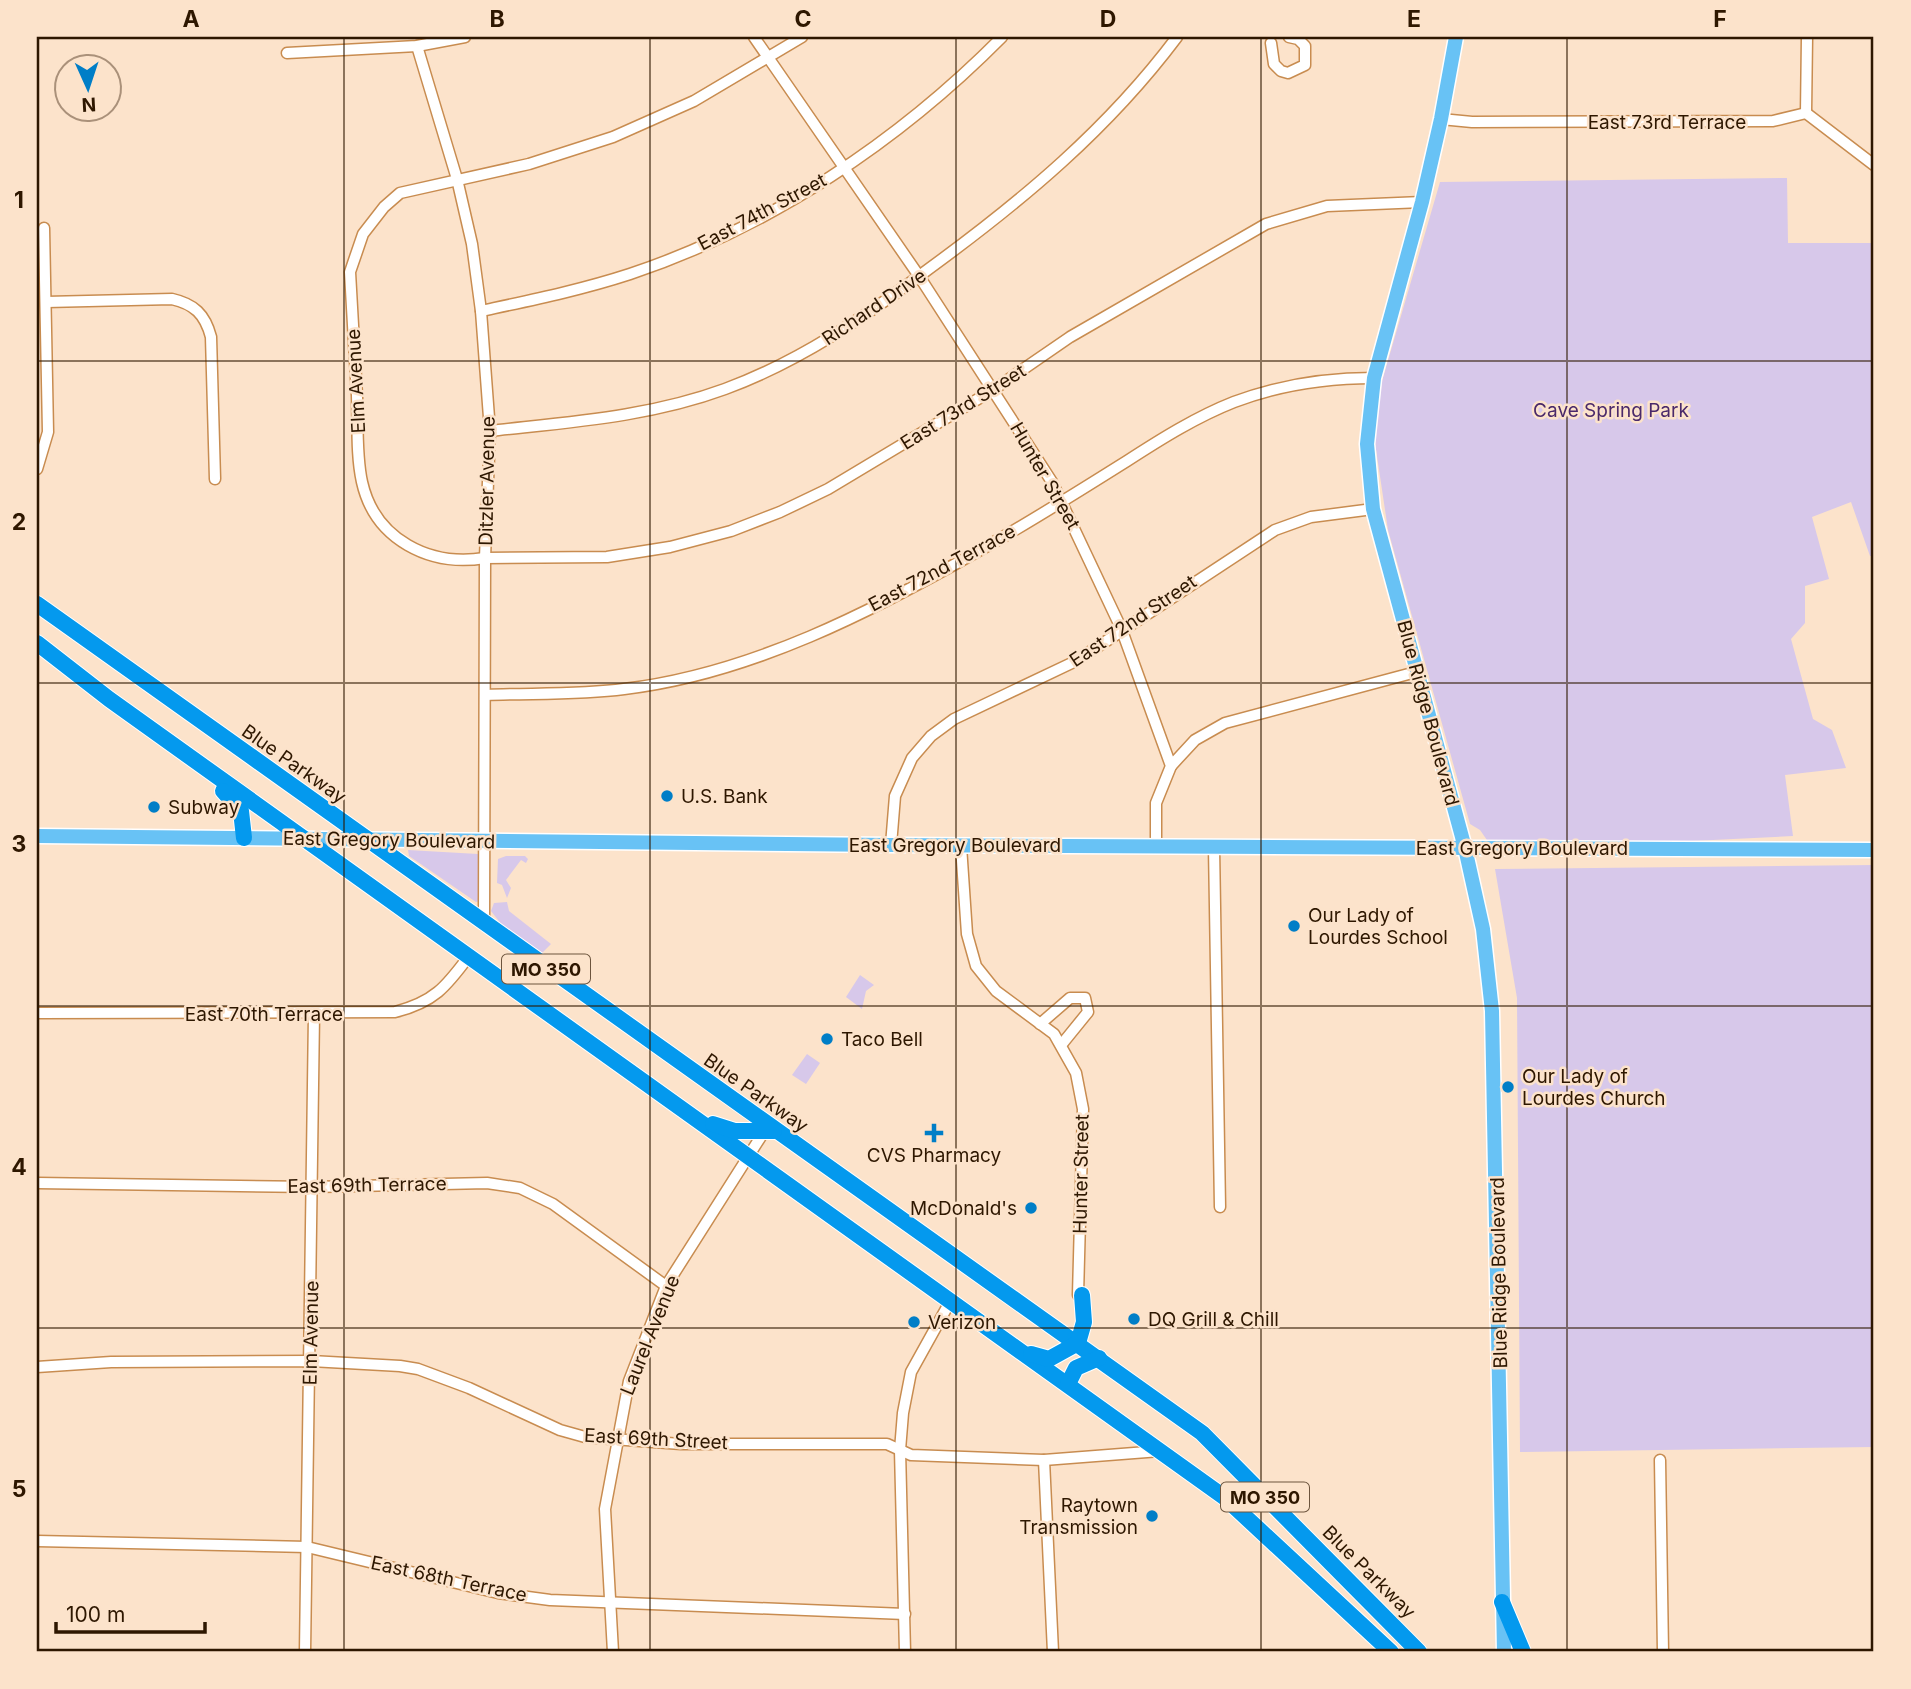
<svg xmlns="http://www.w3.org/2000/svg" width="1911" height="1689" font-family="Inter,sans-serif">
	<rect width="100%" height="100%" fill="#fce3cb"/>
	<g fill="#d7c8ea">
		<polygon points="1787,178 1788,243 1874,243 1874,556 1870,556 1851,502 1812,517 1829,579 1805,586 1805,623 1791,639 1813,719 1832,730 1846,768 1785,775 1793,836 1630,844 1489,843 1480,830 1470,824 1388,530 1374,436 1382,381 1440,182"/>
		<polygon points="408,850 478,854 482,860 481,901 476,902 409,856"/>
		<polygon points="506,856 525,856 528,859 526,863 521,860 506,880 511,888 507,898 502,885 497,883 498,859"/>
		<polygon points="1874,865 1874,1447 1520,1452 1517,998 1495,869"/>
		<polygon points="507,902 509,911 551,944 541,954 505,929 491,911 494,903"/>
		<polygon points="860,975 874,985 866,991 862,1009 846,997"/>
		<polygon points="807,1054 820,1063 806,1084 792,1075"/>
	</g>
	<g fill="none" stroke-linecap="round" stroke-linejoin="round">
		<defs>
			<g id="minor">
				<polyline points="754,37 919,276 1052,482 1121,628 1171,766 1156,803 1156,847"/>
				<path d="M802,37l-108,64 -81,36 -84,27 -129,29 -16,14 -21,27 -13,38c2,41 5,83 7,124 1,28 -1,59 5,86 13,58 68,85 123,76l122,-1 63,-10 61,-16 49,-19 48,-23 165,-99 77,-53 196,-113 61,-18 95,-4"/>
				<polyline points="1271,43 1274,64 1281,71 1288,73 1305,65 1305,46 1298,39 1289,37"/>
				<polyline points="417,46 457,179 472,244 481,311 490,431 485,558 484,925"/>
				<polyline points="287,53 417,46 465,37"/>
				<polyline points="1806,113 1807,37"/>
				<polyline points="1441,119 1472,122 1773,121 1806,113 1874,165"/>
				<path d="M46,302l126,-3c22,5 33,15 39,38l4,142"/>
				<path d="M481,311c51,-11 100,-21 149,-37 141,-47 269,-133 372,-237"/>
				<path d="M490,431c80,-9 159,-14 235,-42 76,-28 141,-73 205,-121 93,-68 178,-139 247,-231"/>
				<polyline points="37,469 48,432 44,228"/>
				<path d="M486,695c46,-2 93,0 138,-6 127,-15 249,-78 358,-140 50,-28 97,-58 145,-88 34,-22 69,-44 107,-59 45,-17 92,-24 140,-24"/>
				<polyline points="1171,766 1195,740 1225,723 1416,672"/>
				<polyline points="891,845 895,796 912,758 931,736 954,719 1076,661 1275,530 1311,517 1373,509"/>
				<polyline points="961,846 967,934 976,966 996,991 1054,1034 1076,1073 1083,1109 1078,1295"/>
				<polyline points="1214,847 1220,1207"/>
				<path d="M37,1013l358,-1c39,-10 51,-25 74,-56"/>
				<polyline points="1040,1024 1070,998 1085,998 1088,1012 1062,1044"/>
				<polyline points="37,1183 313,1187 487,1183 520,1188 553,1204 666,1286"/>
				<polyline points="37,1367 111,1362 311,1361 400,1366 418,1369 469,1388 560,1430 585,1437 681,1444 887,1444 911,1455 1044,1460 1160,1451"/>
				<polyline points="1044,1460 1053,1652"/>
				<polyline points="1660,1460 1663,1652"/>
				<polyline points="37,1541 307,1547 498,1593 550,1600 905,1614"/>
				<polyline points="305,1652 314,1014"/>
				<polyline points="613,1652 605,1509 629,1381 666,1286 767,1127"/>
				<polyline points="905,1652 900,1450 903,1413 911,1372 951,1300"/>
			</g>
			<g id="major">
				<polyline points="1456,37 1441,119 1422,202 1374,378 1367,444 1373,509 1465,848 1483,929 1492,1011 1504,1652"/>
				<polyline points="37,836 891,845 1874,850"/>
			</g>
			<g id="highway">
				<polyline points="37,604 1202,1433 1419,1652"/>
				<polyline points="37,643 109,699 1224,1497 1391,1652"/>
				<polyline points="223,791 241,811 244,838"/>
				<polyline points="713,1124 735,1131 774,1131"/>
				<polyline points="1031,1354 1049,1359 1078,1343 1084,1322 1082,1295"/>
				<polyline points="1068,1384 1076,1368 1099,1358"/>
				<polyline points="1502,1602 1523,1652"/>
			</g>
		</defs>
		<use href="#minor" stroke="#c88c50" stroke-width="13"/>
		<use href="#major" stroke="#fff" stroke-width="17"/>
		<use href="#highway" stroke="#fff" stroke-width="18"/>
		<use href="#minor" stroke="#fff" stroke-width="10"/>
		<use href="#major" stroke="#68c2f5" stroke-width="14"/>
		<use href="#highway" stroke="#0499ee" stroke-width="16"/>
	</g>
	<path fill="none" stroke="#2e1700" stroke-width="2" stroke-opacity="0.55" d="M344,37v1615M650,37v1615M956,37v1615M1261,37v1615M1567,37v1615M37,361h1837M37,683h1837M37,1006h1837M37,1328h1837"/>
	<g fill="#007ec7" stroke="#fce3cb" stroke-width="2.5">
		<circle cx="667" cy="796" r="7"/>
		<circle cx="154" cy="807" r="7"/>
		<circle cx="1294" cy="926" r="7"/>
		<circle cx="827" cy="1039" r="7"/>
		<circle cx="1508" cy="1087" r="7"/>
		<path d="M930.5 1122.5h7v7h7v7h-7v7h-7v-7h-7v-7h7z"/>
		<circle cx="1031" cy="1208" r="7"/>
		<circle cx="1134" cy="1319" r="7"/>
		<circle cx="914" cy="1322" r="7"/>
		<circle cx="1152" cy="1516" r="7"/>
	</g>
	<g text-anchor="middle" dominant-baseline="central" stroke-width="5" stroke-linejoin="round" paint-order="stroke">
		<g fill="#fce3cb" stroke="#6c543d" stroke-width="2">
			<rect x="502" y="954.5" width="88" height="29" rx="5"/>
			<rect x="1221" y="1482.5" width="88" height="29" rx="5"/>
		</g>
		<g font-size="18" font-weight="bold" fill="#2e1700">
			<text x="546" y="969">MO 350</text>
			<text x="1265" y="1497">MO 350</text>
		</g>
		<g font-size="19" fill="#2e1700" stroke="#fce3cb">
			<text x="1667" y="122">East 73rd Terrace</text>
			<text transform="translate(762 212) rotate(-28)">East 74th Street</text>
			<text transform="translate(874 307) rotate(-34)">Richard Drive</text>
			<text transform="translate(356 381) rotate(-93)">Elm Avenue</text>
			<text transform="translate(963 407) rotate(-32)">East 73rd Street</text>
			<text transform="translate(1045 476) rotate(60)">Hunter Street</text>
			<text transform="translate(487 481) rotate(-89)">Ditzler Avenue</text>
			<text transform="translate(942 568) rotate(-28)">East 72nd Terrace</text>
			<text transform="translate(1133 621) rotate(-34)">East 72nd Street</text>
			<text transform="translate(1428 713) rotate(75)">Blue Ridge Boulevard</text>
			<text transform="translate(294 764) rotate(35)">Blue Parkway</text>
			<text transform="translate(389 840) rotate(1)">East Gregory Boulevard</text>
			<text x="955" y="845">East Gregory Boulevard</text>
			<text x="1522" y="848">East Gregory Boulevard</text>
			<text x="264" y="1014">East 70th Terrace</text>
			<text transform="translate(756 1093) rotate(35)">Blue Parkway</text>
			<text transform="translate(1081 1174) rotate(-89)">Hunter Street</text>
			<text transform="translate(367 1185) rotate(-1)">East 69th Terrace</text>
			<text transform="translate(1499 1273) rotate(-91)">Blue Ridge Boulevard</text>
			<text transform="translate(311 1333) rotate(-89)">Elm Avenue</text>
			<text transform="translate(650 1335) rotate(-68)">Laurel Avenue</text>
			<text transform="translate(656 1439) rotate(3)">East 69th Street</text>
			<text transform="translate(1369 1572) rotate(45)">Blue Parkway</text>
			<text transform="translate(449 1579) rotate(12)">East 68th Terrace</text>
		</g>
		<g font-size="19" fill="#4a296a" stroke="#fce3cb">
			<text x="1611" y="410">Cave Spring Park</text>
		</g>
		<g font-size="19" fill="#2e1700" stroke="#fce3cb" text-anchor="start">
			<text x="681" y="796">U.S. Bank</text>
			<text x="168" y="807">Subway</text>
			<text x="1308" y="915">Our Lady of<tspan x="1308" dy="22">Lourdes School</tspan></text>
			<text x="841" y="1039">Taco Bell</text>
			<text x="1522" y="1076">Our Lady of<tspan x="1522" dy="22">Lourdes Church</tspan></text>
			<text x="934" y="1155" text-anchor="middle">CVS Pharmacy</text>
			<text x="1017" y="1208" text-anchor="end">McDonald's</text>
			<text x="1148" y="1319">DQ Grill &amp; Chill</text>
			<text x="928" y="1322">Verizon</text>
			<text x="1138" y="1505" text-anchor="end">Raytown<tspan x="1138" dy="22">Transmission</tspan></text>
		</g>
	</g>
	<rect width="1911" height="1689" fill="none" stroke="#fce3cb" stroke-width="77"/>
	<g transform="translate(88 88) rotate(177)"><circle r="33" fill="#fce3cb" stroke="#aa917a" stroke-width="2"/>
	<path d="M0-5L12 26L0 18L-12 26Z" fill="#007ec7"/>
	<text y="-10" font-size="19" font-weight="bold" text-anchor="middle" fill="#2e1700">N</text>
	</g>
	<path d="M56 1622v10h149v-10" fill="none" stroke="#2e1700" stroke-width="3.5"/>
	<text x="66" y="1622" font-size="21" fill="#2e1700" stroke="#fce3cb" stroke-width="5" paint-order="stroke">100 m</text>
	<rect x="38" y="38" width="1834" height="1612" fill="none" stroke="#2e1700" stroke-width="2.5"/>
	<g font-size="23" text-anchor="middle" font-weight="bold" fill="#2e1700">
		<text x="191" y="27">A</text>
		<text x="497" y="27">B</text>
		<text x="803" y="27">C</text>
		<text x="1108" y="27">D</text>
		<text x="1414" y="27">E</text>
		<text x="1720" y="27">F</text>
		<text x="19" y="208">1</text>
		<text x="19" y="530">2</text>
		<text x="19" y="852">3</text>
		<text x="19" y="1175">4</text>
		<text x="19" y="1497">5</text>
	</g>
</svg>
